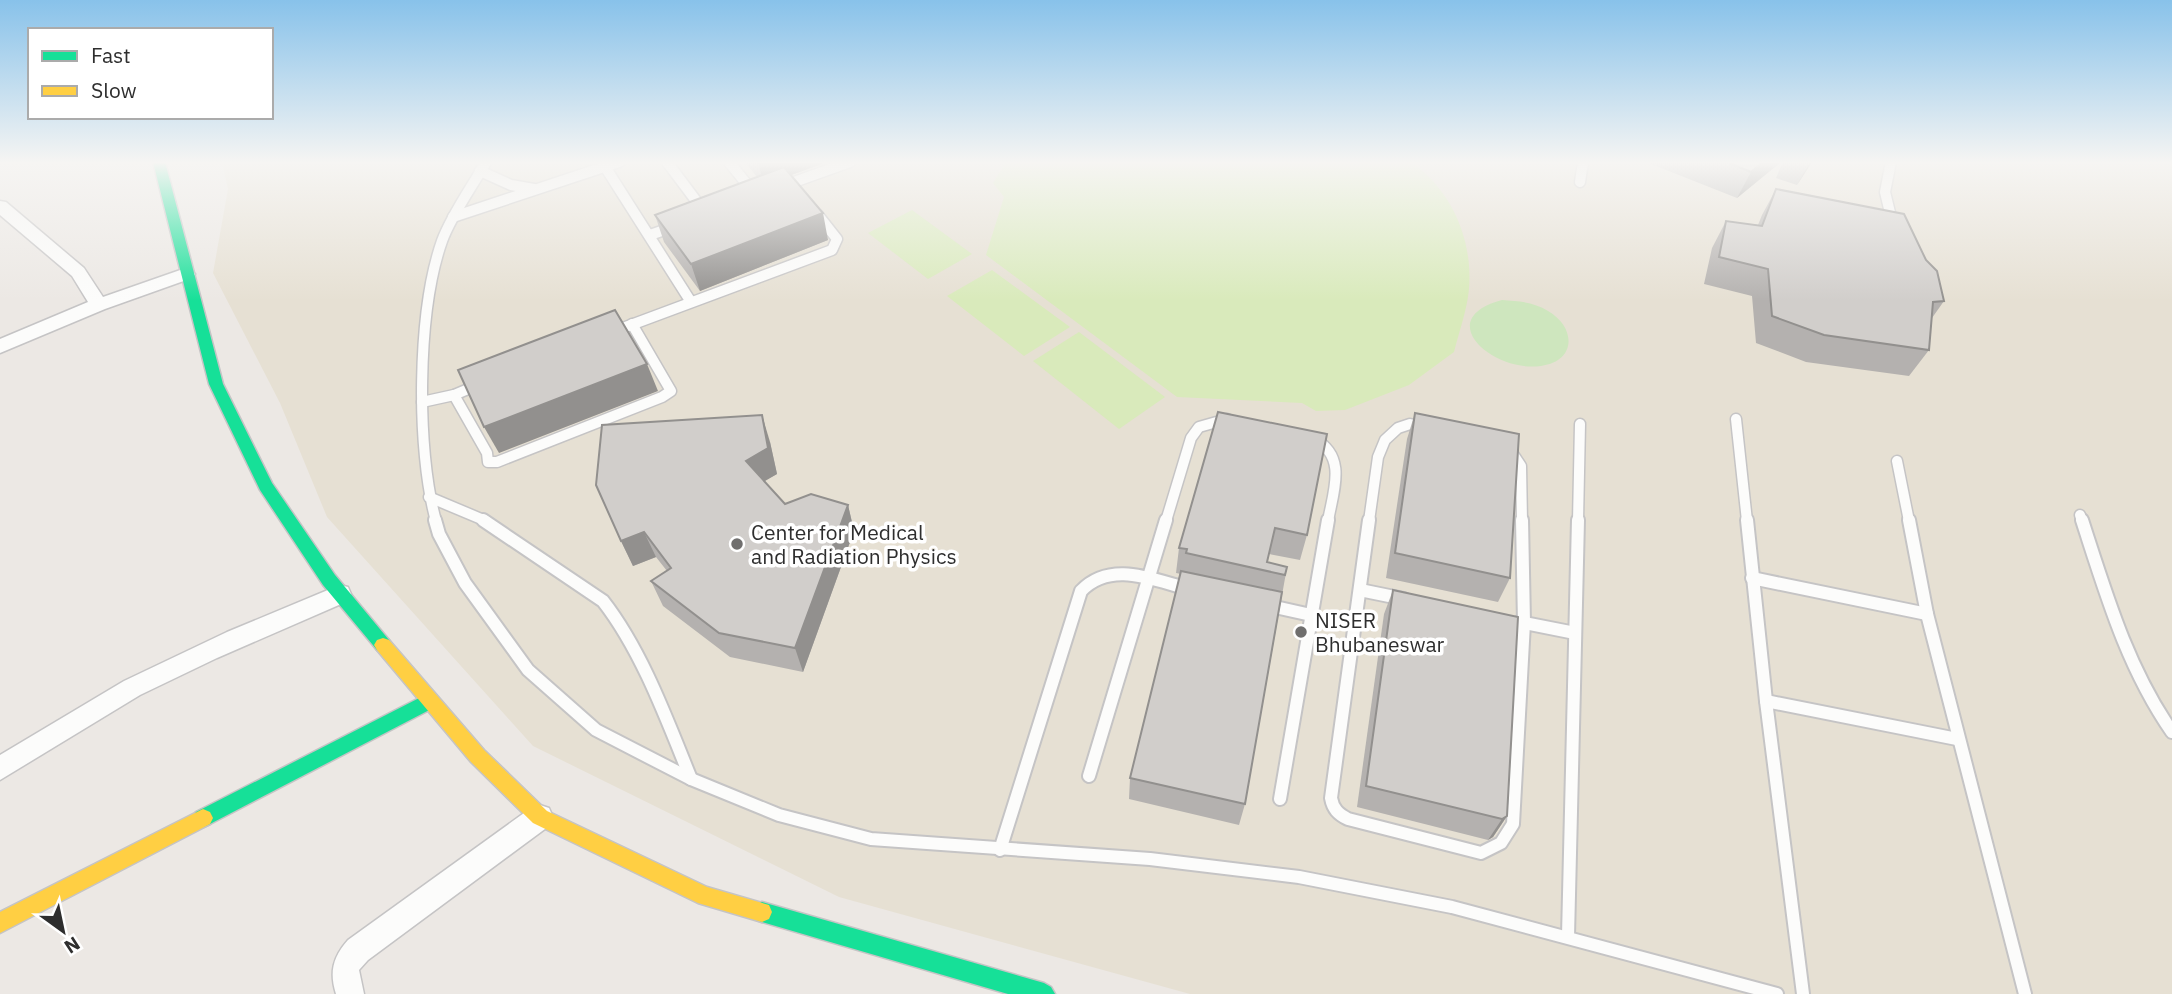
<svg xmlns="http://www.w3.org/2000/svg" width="2172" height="994" font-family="'IBM Plex Sans',sans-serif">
	<rect width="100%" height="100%" fill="#ece8e4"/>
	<polygon fill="#e6e0d3" points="222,162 2172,162 2172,994 1190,994 839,897 533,746 327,517 280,403 213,273 228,189"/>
	<path fill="#cee6be" d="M1502,300c16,1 32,2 46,11 28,16 29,50 -7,55 -48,7 -110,-47 -39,-66z"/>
	<g fill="#d9eabb">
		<path d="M1006,162h405c41,28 62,78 58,127 -2,21 -10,43 -15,63l-45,33 -64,25 -29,1 -14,-8 -125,-6 -191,-142 18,-58 -11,-14z"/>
		<polygon points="912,210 972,254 928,279 868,233"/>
		<polygon points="992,270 1070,327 1024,356 947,296"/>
		<polygon points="1079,332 1165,397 1119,429 1033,361"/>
	</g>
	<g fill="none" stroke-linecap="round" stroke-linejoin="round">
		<defs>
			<g id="lane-far1">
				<polyline points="602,162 691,302"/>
				<polyline points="667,162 703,210"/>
				<polyline points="729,162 754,193"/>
				<polyline points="1891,162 1885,192 1892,221"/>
				<polyline points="480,171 511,185 534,189"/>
				<polyline points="1580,182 1583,162"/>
				<polyline points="783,186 850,162"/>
				<polyline points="453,217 619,162"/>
				<polyline points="650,235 673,227"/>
				<polyline points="612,332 832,250 837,239 818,215"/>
				<polyline points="454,395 487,453 488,462 497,462 662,397 671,391 632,324"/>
				<polyline points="422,402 454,395 480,384"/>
				<polyline points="1736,419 1747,521"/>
				<path d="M1314,439c34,17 19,53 14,82"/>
				<polyline points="1897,461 1909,521"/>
				<polyline points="429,497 486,521"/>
				<polyline points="2080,515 2082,521"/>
				<path d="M436,521c-20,-72 -19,-209 6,-280 10,-27 30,-54 44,-79"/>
				<polyline points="1166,521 1191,438 1199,427 1227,419"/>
				<polyline points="1369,521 1378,457 1385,440 1398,428 1410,424 1509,448 1521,466 1522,521"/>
				<polyline points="1578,521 1580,424"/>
			</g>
			<g id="lane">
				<polyline points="435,520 439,534 465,583 528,670 596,730 691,779 779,815 871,839 1150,859 1299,877 1452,907 1777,994"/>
				<path d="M483,520l120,81c39,50 64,119 88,178"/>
				<path d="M1369,520l-38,278c2,11 7,16 17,21l133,34 20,-10 12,-19 11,-201 -2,-103"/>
				<polyline points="1747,520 1766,701 1803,994"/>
				<polyline points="1909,520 1927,614 2025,994"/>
				<path d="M2082,520c24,74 45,147 90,212"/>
				<polyline points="1752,578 1927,614"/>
				<polyline points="1360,590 1404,599"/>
				<polyline points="1266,605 1311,615"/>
				<polyline points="1520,622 1575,633"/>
				<polyline points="1766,701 1957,739"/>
				<polyline points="1089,776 1166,520"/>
				<polyline points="1280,799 1328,520"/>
				<path d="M1000,850l81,-259c30,-31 72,-11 108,-2"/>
				<polyline points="1568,936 1578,520"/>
			</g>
			<g id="street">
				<polygon points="0,201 6,202 84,268 103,297 186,268 195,274 192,278 105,309 0,353 0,339 88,302 72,276 0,215"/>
				<polygon points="340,585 348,587 351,594 348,601 217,658 140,695 0,780 0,755 124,681 227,632"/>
				<path d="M540,805l9,3 4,9 -4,9 -181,134 -9,10 5,24h-28c-7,-22 -3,-37 12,-54l183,-132z"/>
			</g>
			<g id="fast">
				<polygon points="153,162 165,162 223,384 272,483 335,575 389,640 392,645 389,650 383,652 377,650 323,585 260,490 209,384"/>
				<polygon points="429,693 435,695 438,701 435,707 210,824 203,827 196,824 193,818 196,812"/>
				<polygon points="762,902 1044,983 1051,987 1055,994 1008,994 762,922 755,919 752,912 755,905"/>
			</g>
			<g id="slow">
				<polygon points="383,638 389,640 484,750 547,811 707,887 769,905 772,912 769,919 762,922 698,903 533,823 471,762 377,650 374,645 377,640"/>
				<polygon points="203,809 210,812 213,818 210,824 0,933 0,912"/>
			</g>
		</defs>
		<use href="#lane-far1" stroke="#c5c4c5" stroke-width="13"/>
		<use href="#lane" stroke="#c5c4c5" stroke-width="16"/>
		<use href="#street" stroke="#c5c4c5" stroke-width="3"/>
		<use href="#fast" stroke="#c5c4c5" stroke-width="3"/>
		<use href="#slow" stroke="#c5c4c5" stroke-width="3"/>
		<use href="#lane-far1" stroke="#fcfcfb" stroke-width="10"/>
		<use href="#lane" stroke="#fcfcfb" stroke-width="12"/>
		<use href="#street" fill="#fcfcfb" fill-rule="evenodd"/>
		<use href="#fast" fill="#16e098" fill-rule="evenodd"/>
		<use href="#slow" fill="#ffcf43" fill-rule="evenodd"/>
	</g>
	<g fill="#b4b1af">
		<polygon points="745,162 827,162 791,175 828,240 700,291 664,242 655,215 757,177"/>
		<polygon points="1646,162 1781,162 1737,198"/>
		<polygon points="1783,162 1812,162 1797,185 1776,178"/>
		<polygon points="1776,189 1944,301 1932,318 1929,350 1909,376 1806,362 1756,343 1752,296 1704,284 1712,248 1726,221 1758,225 1762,215"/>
		<polygon points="1218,412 1307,535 1300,560 1269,554 1267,563 1287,567 1245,804 1239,825 1129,799 1130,778 1181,574 1176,573 1179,548"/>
		<polygon points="1415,413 1510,578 1498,602 1386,578 1407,439"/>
		<polygon points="770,442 777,474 764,481 785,504 848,505 854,531 803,672 730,657 663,606 651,581 667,571 656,557 633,566 621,541"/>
		<polygon points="1393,590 1507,816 1493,837 1488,840 1357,807 1384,614"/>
	</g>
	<g fill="#92908e">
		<polygon points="758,162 827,162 764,185"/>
		<polygon points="1763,162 1781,162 1737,198 1751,172"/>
		<polygon points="1810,162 1812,162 1797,185"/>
		<polygon points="823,213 828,240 700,291 691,264"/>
		<polygon points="647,364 658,391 499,453 484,427"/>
		<polygon points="762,415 770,442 777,474 755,487 746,461"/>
		<polygon points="848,505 854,531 803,672 795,648"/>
		<polygon points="644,532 656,557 633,566 621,541"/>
		<polygon points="1507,816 1493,837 1488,840 1502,819"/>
	</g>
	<g fill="#d1cecb" stroke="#92908e" stroke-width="2">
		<polygon points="1727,162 1763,162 1751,172"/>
		<polygon points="784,167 823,213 691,264 655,215"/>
		<polygon points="1776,189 1904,214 1926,260 1937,271 1944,301 1933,302 1929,350 1824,335 1772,316 1768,269 1719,257 1726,221 1762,226"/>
		<polygon points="615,310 647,364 484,427 458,370"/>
		<polygon points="1218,412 1327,434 1307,535 1275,528 1267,562 1287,567 1285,575 1186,553 1187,549 1179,548"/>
		<polygon points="1415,413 1519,434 1510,578 1395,553"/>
		<polygon points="762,415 768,448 746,461 785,504 811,494 848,505 795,648 719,633 651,581 671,568 644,532 621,541 596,485 602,425"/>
		<polygon points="1181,571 1282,592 1245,804 1130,778"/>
		<polygon points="1393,590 1518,617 1507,816 1502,819 1366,786"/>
	</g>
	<linearGradient id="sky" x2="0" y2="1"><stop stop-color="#88c2ea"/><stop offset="0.54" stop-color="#f6f5f3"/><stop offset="1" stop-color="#f6f5f3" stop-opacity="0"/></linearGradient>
	<rect width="2172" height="301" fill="url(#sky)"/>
	<g fill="#706f6e" stroke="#fff" stroke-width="2.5">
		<circle cx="737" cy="544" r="7"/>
		<circle cx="1301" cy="632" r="7"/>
	</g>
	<g text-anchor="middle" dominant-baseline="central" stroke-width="7" stroke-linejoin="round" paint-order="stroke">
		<g font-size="21" fill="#2e2e2e" stroke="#fff" text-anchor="start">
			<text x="751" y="532">Center for Medical<tspan x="751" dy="24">and Radiation Physics</tspan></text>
			<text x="1315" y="620">NISER<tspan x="1315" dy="24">Bhubaneswar</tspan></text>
		</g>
	</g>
	<rect x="28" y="28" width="245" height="91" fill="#ffffff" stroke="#ababab" stroke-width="2"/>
	<rect x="42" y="51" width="35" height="10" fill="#16e098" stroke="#ababab" stroke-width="2"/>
	<text x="91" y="63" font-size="21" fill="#2e2e2e">Fast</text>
	<rect x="42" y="86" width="35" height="10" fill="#ffcf43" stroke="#ababab" stroke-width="2"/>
	<text x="91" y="98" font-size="21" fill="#2e2e2e">Slow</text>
	<g transform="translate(63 931) rotate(147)" stroke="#ffffff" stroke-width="5" paint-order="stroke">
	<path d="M0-5L12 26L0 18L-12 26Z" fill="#2e2e2e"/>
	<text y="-10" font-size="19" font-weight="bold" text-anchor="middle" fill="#2e2e2e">N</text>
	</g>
</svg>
